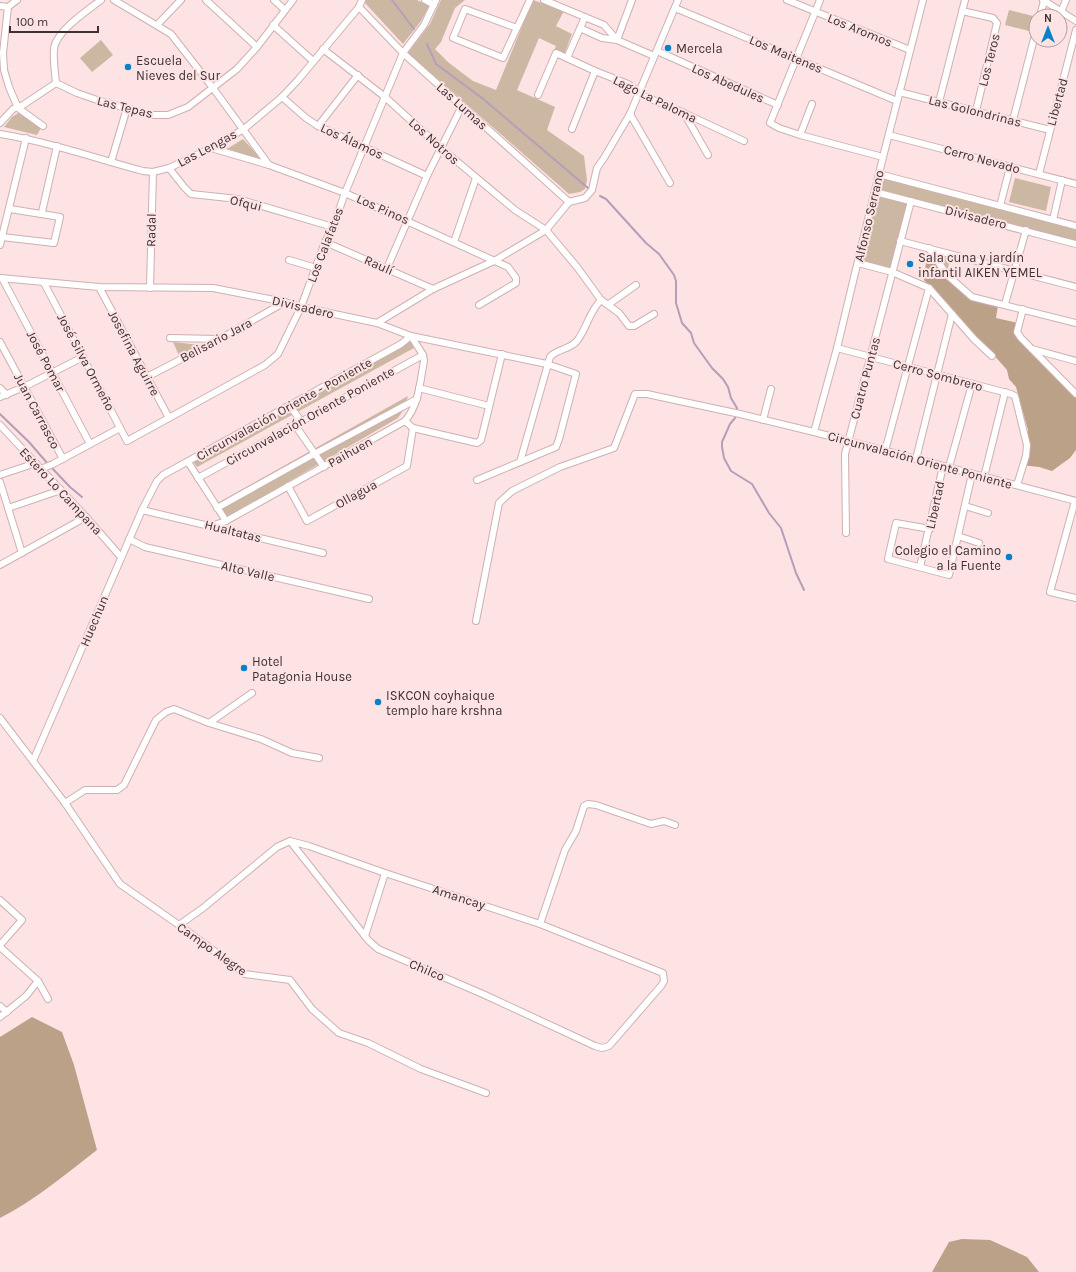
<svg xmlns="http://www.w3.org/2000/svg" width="1076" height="1272" font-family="Karla,sans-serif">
	<rect width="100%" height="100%" fill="#fde3e4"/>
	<g fill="#ccb7a2">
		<polygon points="366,0 417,0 429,6 421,21 403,44 365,3"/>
		<polygon points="441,0 465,0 455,8 441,42 435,49 449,63 473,81 496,90 533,0 564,11 556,26 572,34 564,55 554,51 556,46 539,38 517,90 555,107 547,130 584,156 587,180 585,189 580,192 569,194 408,53 430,24"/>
		<polygon points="1009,10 1033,16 1029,31 1005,25"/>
		<polygon points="101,40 113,55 92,72 80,58"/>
		<polygon points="20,112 41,128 37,135 4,127 12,117"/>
		<polygon points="243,139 263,161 227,149"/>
		<polygon points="881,177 1076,228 1076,242 878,189"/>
		<polygon points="1015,178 1051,187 1046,211 1009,202"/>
		<polygon points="877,195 908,203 891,269 862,261"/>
		<polygon points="933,251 951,256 947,272"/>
		<polygon points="410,338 414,348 197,467 191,458"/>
		<polygon points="173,342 209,346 181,360"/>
		<polygon points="408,396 404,409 398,418 224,519 216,504"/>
	</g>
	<g fill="#bba188">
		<polygon points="926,262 938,265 969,297 998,305 996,318 1018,323 1016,333 1028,350 1076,395 1076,450 1070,458 1052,471 1039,467 1021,465 1028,430 1016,387 1009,379 1007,370 993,354 971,335 924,280"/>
		<path d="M32,1017l30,15 12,33 23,85c-31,24 -62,50 -97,68v-181z"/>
		<polygon points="962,1239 990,1240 1027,1257 1039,1272 932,1272 949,1242"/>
	</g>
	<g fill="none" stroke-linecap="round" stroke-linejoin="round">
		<g stroke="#b69eb9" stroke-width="2">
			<polyline points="392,0 414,29"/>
			<polyline points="427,44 436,64 482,98 588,188"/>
			<polyline points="600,196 606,199 646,243 659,254 674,275 676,281 676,303 682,323 691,333 694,343 712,368 723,379 728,387 731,398 737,408 735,418 730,424 722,442 722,447 724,458 731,471 752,484 769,513 781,528 796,573 804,590"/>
			<polyline points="0,414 29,442 48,464"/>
			<polyline points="51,467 70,487 82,497"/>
		</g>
		<defs>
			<g id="minor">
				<polyline points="114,0 171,34 213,88 269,165 345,193 508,267 516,278 516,283 479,305"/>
				<polyline points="206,0 257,47"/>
				<polyline points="274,0 285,10"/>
				<polyline points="425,0 434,5"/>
				<polyline points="544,0 604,25 617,40 654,56"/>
				<polyline points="787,0 910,50"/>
				<polyline points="820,0 770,123 779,128 800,135 883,157"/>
				<polyline points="1043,0 1076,21"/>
				<polyline points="0,6 8,7 17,0"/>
				<polyline points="8,7 3,53 4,70 9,87 18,108 43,126"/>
				<polyline points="359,7 403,53 569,202"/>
				<polyline points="675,8 897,101"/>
				<polyline points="962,11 993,18 997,23 976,111"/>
				<polyline points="1061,12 1066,0"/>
				<polyline points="1040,16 1044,1"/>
				<polyline points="157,25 181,0"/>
				<polyline points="273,25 313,61"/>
				<polyline points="517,28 465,9 453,38 503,58 530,0"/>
				<polyline points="580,28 602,38 617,40"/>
				<polyline points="617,40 632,0"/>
				<polyline points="323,49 385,97 441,148 515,210 546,230 577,267 601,300 619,313 629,326 634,326 654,314"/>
				<polyline points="657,51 778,105"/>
				<polyline points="567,58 585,17"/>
				<polyline points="56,83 77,93 100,101 127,108 149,115 168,115 188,107 237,69 257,47 293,0"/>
				<path d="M56,83c-1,-11 -3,-23 -2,-34 1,-17 34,-39 47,-49"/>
				<polyline points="899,92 1050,130"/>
				<polyline points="538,95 556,53 595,71 628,84 644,96 684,113 744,141"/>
				<polyline points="282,97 306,118 318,126 427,176"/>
				<polyline points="939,102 965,0"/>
				<polyline points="684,113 708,155"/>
				<polyline points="630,114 670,183"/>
				<polyline points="1013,120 1036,31"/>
				<polyline points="0,123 13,109 23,105 56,83"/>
				<polyline points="318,126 358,75"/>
				<polyline points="572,129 595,71"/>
				<path d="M0,134c49,8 95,24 143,37l10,1 16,-4 42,-20 33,-19 38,-32 16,-17 61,-73 3,-7"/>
				<polyline points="800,135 812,104"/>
				<polyline points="889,135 1076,184"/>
				<polyline points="211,148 269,165"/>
				<polyline points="111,162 127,108"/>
				<polyline points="169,168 184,187 191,194 238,199 333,227"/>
				<polyline points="879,174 1076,226"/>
				<polyline points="1039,174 1076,30"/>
				<polyline points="875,192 1076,244"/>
				<polyline points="569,202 585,198 592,190 597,168 604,158 630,114 678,0"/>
				<polyline points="1000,206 1010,167"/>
				<polyline points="42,212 57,146"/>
				<polyline points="1053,220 1062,180"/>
				<polyline points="2,237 54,243 60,217 10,209"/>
				<polyline points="900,241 1076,287"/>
				<polyline points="325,242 433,289"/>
				<polyline points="454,242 476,178"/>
				<polyline points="0,245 26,138"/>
				<polyline points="929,248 947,275 972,297 1076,323"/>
				<polyline points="289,260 316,268"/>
				<polyline points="858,263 892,272 929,288 974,339 992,356"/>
				<polyline points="387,268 427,176 462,106"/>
				<polyline points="0,278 99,287 213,288 285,302 301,307 377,323 411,336 547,364 576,374 559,439 556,447 477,480"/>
				<polyline points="2,278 90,444"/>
				<polyline points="44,283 127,441 265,365 278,354 301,307 325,242 333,227 345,193 403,53 424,25 436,0"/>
				<polyline points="99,287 169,418"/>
				<polyline points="150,288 153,172"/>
				<polyline points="609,304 636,285"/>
				<polyline points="1005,304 1026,230"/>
				<polyline points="1023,309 1017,332 1021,338 1076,394"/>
				<polyline points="377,323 433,289 494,261 546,230 569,202"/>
				<polyline points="170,338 218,339"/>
				<polyline points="0,342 63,459"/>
				<polyline points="837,348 1011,394 1015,396 1027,445 1026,456 1017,485"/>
				<polyline points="1032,349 1076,361"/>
				<polyline points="147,377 220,339 285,302"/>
				<polyline points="0,388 7,395"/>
				<polyline points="419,388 489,406"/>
				<polyline points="0,397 24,387 83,357"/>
				<polyline points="290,406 301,421"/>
				<polyline points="763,420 771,389"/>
				<polyline points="405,421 413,428 477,443 481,440 502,354"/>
				<polyline points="0,425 86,517 121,557"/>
				<polyline points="295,425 324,467"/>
				<polyline points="814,432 837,348 883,157 923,0"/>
				<polyline points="885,451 929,288"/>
				<polyline points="916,459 952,314"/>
				<polyline points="188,462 226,521"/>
				<path d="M520,462l30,-105c7,-8 19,-7 27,-16 10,-13 12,-29 24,-41"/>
				<polyline points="949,467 972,384"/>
				<polyline points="41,469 53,464 120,428"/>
				<polyline points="0,475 36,463"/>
				<polyline points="984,477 1005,392"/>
				<polyline points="198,478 423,355"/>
				<polyline points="0,482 22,553"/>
				<polyline points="288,486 307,521 407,466 413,428"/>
				<polyline points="1075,501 1050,592 1076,598"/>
				<polyline points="965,506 988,513"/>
				<polyline points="8,508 61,490"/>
				<polyline points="217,508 314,454 417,399"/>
				<polyline points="142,510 323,553"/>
				<polyline points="930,529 896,523 888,559 949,575 972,474"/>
				<polyline points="846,533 845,454 911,201"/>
				<polyline points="958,536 979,543"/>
				<polyline points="129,539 145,547 369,599"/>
				<polyline points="0,565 86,517"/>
				<polyline points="920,567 943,466"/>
				<polyline points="476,621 499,503 512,491 560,467 614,448 635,394 647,394 740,414 814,432 1076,501"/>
				<polyline points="0,718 65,803 120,884 179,925 245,974 290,980 312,1009 339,1033 368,1043 421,1069 486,1093"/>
				<polyline points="209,723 261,739 292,753 319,758"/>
				<path d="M33,761l109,-251 15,-29 6,-6 238,-131 10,-8 12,19 1,6c-4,21 -5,44 -19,60l-179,100 -15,5"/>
				<polyline points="65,803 85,790 117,790 124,785 156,720 166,712 174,709 209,723 252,693"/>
				<polyline points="0,900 22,920 0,945"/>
				<polyline points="540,924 565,850 576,831 584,806 588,804 596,805 651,824 664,821 675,825"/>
				<polyline points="179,925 203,908 277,847 290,841 309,846 385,873 540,924 663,973 664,981 661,986 609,1046 602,1048 595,1046 485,995 378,949 368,940 290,841"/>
				<polyline points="365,936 385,873"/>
				<polyline points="0,947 38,981 48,999"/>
				<polyline points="0,1006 7,1012"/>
				<polyline points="0,1017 26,996 38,981"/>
			</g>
		</defs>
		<use href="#minor" stroke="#cfb0b2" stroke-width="8"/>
		<use href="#minor" stroke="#fff" stroke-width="6"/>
	</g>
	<g fill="#0981ca" stroke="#fde3e4" stroke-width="1.5">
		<circle cx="668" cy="48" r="4"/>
		<circle cx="128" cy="67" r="4"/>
		<circle cx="910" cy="264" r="4"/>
		<circle cx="1009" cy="557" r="4"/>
		<circle cx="244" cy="668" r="4"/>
		<circle cx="378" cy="702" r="4"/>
	</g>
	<g text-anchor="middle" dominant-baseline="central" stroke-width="4" stroke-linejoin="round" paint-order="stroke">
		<g font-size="13" fill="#3e3132" stroke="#fde3e4">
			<text transform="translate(860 30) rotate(22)">Los Aromos</text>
			<text transform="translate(786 54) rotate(23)">Los Maitenes</text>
			<text transform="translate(989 60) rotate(-76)">Los Teros</text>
			<text transform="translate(728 83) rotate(24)">Los Abedules</text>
			<text transform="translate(655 99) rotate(26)">Lago La Paloma</text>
			<text transform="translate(1057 102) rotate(-75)">Libertad</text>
			<text transform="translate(462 106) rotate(42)">Las Lumas</text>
			<text transform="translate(125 107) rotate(14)">Las Tepas</text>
			<text transform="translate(975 111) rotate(14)">Las Golondrinas</text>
			<text transform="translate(352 141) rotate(25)">Los Álamos</text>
			<text transform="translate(434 141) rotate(42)">Los Notros</text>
			<text transform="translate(207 148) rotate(-28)">Las Lengas</text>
			<text transform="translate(982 159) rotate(15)">Cerro Nevado</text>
			<text transform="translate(246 203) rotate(13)">Ofqui</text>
			<text transform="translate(383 209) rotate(24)">Los Pinos</text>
			<text transform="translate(869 216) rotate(-77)">Alfonso Serrano</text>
			<text transform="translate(976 217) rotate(14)">Divisadero</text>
			<text transform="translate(151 230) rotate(-89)">Radal</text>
			<text transform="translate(325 245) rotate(-69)">Los Calafates</text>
			<text transform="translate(379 265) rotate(24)">Raulí</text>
			<text transform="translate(303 307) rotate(13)">Divisadero</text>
			<text transform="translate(216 340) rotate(-28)">Belisario Jara</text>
			<text transform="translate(134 353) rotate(62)">Josefina Aguirre</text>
			<text transform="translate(46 361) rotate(62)">José Pomar</text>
			<text transform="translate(86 362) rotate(62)">José Silva Ormeño</text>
			<text transform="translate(938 375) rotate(15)">Cerro Sombrero</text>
			<text transform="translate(865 378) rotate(-75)">Cuatro Puntas</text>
			<text transform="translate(284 409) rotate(-29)">Circunvalación Oriente - Poniente</text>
			<text transform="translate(37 411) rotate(62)">Juan Carrasco</text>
			<text transform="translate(310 416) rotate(-29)">Circunvalación Oriente Poniente</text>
			<text transform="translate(350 452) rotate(-29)">Paihuen</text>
			<text transform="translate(920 460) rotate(15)">Circunvalación Oriente Poniente</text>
			<text transform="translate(61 491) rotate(47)">Estero Lo Campana</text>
			<text transform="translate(356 494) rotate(-29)">Ollagua</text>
			<text transform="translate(935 505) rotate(-78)">Libertad</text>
			<text transform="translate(233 531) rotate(14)">Hualtatas</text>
			<text transform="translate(248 571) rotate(13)">Alto Valle</text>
			<text transform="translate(94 621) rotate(-67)">Huechun</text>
			<text transform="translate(459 897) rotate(18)">Amancay</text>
			<text transform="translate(212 949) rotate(35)">Campo Alegre</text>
			<text transform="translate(427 970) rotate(23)">Chilco</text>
		</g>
		<g font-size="13" fill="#3e3132" stroke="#fde3e4" text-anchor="start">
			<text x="676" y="48">Mercela</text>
			<text x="136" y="60">Escuela<tspan x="136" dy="15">Nieves del Sur</tspan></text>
			<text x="918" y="257">Sala cuna y jardín<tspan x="918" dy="15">infantil AIKEN YEMEL</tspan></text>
			<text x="1001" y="550" text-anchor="end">Colegio el Camino<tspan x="1001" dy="15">a la Fuente</tspan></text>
			<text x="252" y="661">Hotel<tspan x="252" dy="15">Patagonia House</tspan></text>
			<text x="386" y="695">ISKCON coyhaique<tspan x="386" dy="15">templo hare krshna</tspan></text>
		</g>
	</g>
	<g transform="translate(1048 28)"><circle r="19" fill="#fde3e4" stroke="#b19c9d"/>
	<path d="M0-3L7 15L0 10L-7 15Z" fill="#0981ca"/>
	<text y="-6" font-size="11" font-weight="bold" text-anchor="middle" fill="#3e3132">N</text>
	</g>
	<path d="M10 26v6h88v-6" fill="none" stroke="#3e3132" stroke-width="2"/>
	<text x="16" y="26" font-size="12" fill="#3e3132" stroke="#fde3e4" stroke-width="3" paint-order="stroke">100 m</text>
</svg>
